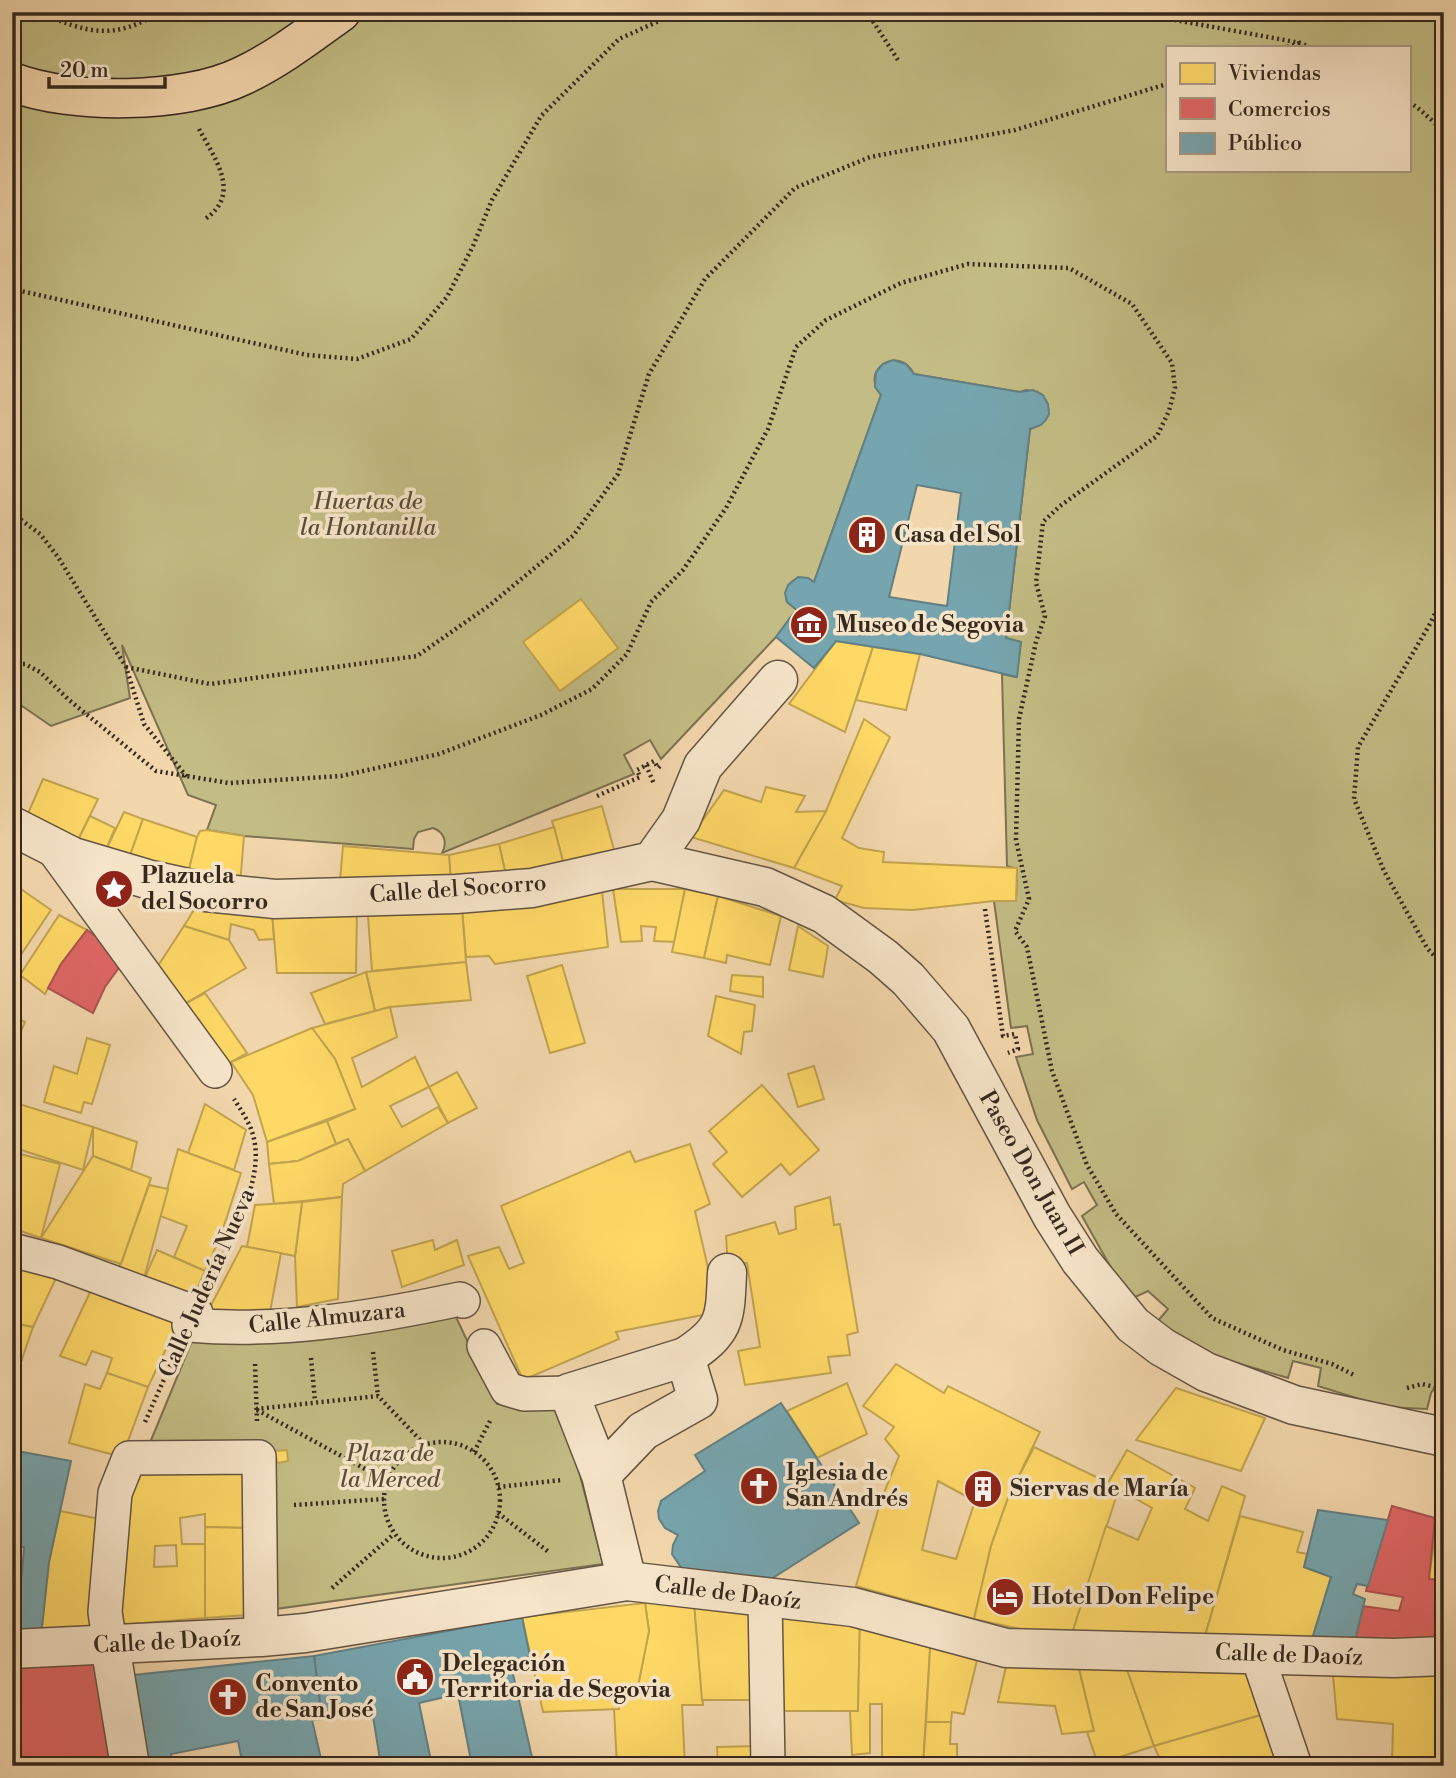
<svg xmlns="http://www.w3.org/2000/svg" width="1456" height="1778" font-family="'Libre Bodoni',serif">
	<rect width="100%" height="100%" fill="#f3d7ac"/>
	<filter id="stains"><feTurbulence type="fractalNoise" baseFrequency=".00286" numOctaves="4"/><feColorMatrix values="0 0 0 0 .2 0 0 0 0 .09 0 0 0 0 .02 0 0 0 .5 -.17"/></filter>
	<radialGradient id="worn" r=".72"><stop offset=".6" stop-color="#630" stop-opacity="0"/><stop offset="1" stop-color="#630" stop-opacity=".3"/></radialGradient>
	<g fill="#c3bc84" stroke="#7c7251" stroke-width="2" fill-rule="evenodd">
		<path d="M12,12h1432v1363l-13,18 -4,16 -42,-2 -67,-21 3,-18 -28,-7 -5,17 -92,-27 -40,-28 12,-14 -20,-18 -17,8 -12,-17 -37,-66 15,-11 -13,-23 -12,7 -35,-69 -21,-63 17,-3 -6,-28 -16,2 -17,-127 22,-1 1,-31 -10,-3 -5,-192 14,3 5,-35 -15,-4 24,-209c20,-6 25,-24 8,-37l-12,-2 -6,2 -106,-18c-7,-13 -18,-17 -31,-10 -11,9 -11,20 -2,31l-67,187c-17,-11 -31,2 -27,20l11,9 -5,3 -17,23 -115,122 -11,-19 -26,15 10,19 -192,79c6,-11 2,-21 -9,-25l-15,4 -4,7 -1,10 -169,-13 -37,-6 9,-25 -28,-10 -66,-150 8,53 -79,28 -39,-27zM1167,47h242v123h-242z"/>
		<polygon points="455,1315 497,1404 561,1402 603,1564 268,1610 265,1445 147,1450 194,1336"/>
	</g>
	<g fill="#ffd966" stroke="#c2a450" stroke-width="2" fill-rule="evenodd">
		<polygon points="581,599 618,648 560,691 523,642"/>
		<polygon points="836,641 873,647 845,732 789,704"/>
		<polygon points="873,647 920,654 906,710 856,700"/>
		<polygon points="864,719 890,737 842,838 859,848 884,852 883,862 1017,868 1016,901 994,901 913,910 864,908 835,900 842,886 794,868 826,811"/>
		<polygon points="43,779 98,799 77,842 26,818"/>
		<polygon points="766,787 805,796 796,812 826,811 794,868 691,837 724,790 761,802"/>
		<polygon points="602,806 616,857 564,865 552,821"/>
		<polygon points="124,812 143,819 128,861 105,852"/>
		<polygon points="90,816 115,828 105,852 77,842"/>
		<polygon points="143,819 197,837 187,877 128,861"/>
		<polygon points="554,827 564,865 507,880 499,844"/>
		<polygon points="207,830 244,836 240,885 187,877 197,837 200,831"/>
		<polygon points="499,844 507,880 451,883 449,855"/>
		<polygon points="343,846 449,855 451,883 339,892"/>
		<polygon points="18,887 51,910 12,968 12,894"/>
		<polygon points="613,889 685,889 675,942 654,941 656,927 641,926 642,941 621,942"/>
		<polygon points="685,889 718,896 704,958 672,952"/>
		<polygon points="602,891 608,947 495,964 489,956 466,957 462,908"/>
		<polygon points="718,896 781,916 770,965 727,955 726,963 704,958"/>
		<polygon points="197,905 272,912 274,939 259,940 254,930 231,924 229,940 184,926"/>
		<polygon points="357,908 356,973 277,973 272,912"/>
		<polygon points="462,908 466,962 372,971 368,916"/>
		<polygon points="59,915 87,930 61,964 45,994 20,975"/>
		<polygon points="184,926 229,940 246,968 179,1007 154,972"/>
		<polygon points="798,926 828,946 823,977 789,970"/>
		<polygon points="466,962 471,1000 390,1007 375,1011 366,972"/>
		<polygon points="562,965 585,1043 550,1053 527,976"/>
		<polygon points="366,972 375,1011 325,1024 311,993"/>
		<polygon points="732,975 763,977 763,997 730,991"/>
		<polygon points="205,993 247,1053 222,1067 179,1007"/>
		<polygon points="716,996 755,1005 752,1031 744,1032 741,1054 708,1036"/>
		<polygon points="390,1007 397,1037 352,1058 362,1087 415,1057 429,1087 390,1106 402,1127 438,1107 448,1123 365,1171 348,1139 336,1144 327,1121 355,1109 335,1059 312,1028"/>
		<polygon points="12,1016 25,1022 13,1051 12,1051"/>
		<polygon points="312,1028 335,1059 355,1109 267,1142 253,1095 231,1062"/>
		<polygon points="87,1038 110,1045 92,1104 84,1102 81,1113 44,1102 54,1066 77,1074"/>
		<polygon points="814,1066 824,1099 798,1107 788,1074"/>
		<polygon points="457,1072 477,1108 448,1123 429,1087"/>
		<polygon points="762,1085 819,1150 790,1175 781,1164 742,1197 713,1164 727,1152 709,1131"/>
		<polygon points="12,1088 19,1104 93,1127 83,1170 12,1147"/>
		<polygon points="205,1104 246,1130 234,1170 188,1153"/>
		<polygon points="327,1121 336,1144 298,1161 269,1164 267,1142"/>
		<polygon points="93,1127 137,1142 131,1170 93,1156"/>
		<polygon points="348,1139 365,1171 343,1184 342,1197 274,1204 269,1164 298,1161"/>
		<polygon points="690,1144 710,1204 695,1211 718,1312 616,1332 619,1339 523,1380 468,1256 499,1247 509,1269 524,1263 501,1206 630,1151 635,1162"/>
		<polygon points="178,1149 241,1173 221,1235 205,1271 174,1257 187,1226 160,1216"/>
		<polygon points="12,1152 60,1164 41,1238 12,1228"/>
		<polygon points="93,1156 151,1178 121,1264 41,1238"/>
		<polygon points="149,1185 168,1189 143,1282 113,1272 121,1264"/>
		<polygon points="342,1197 338,1299 297,1307 295,1256 302,1202"/>
		<polygon points="830,1197 834,1225 840,1224 858,1332 847,1335 850,1355 828,1357 831,1373 745,1385 738,1351 760,1347 747,1263 728,1266 726,1236 775,1222 779,1234 796,1229 795,1207"/>
		<polygon points="302,1202 295,1256 247,1247 255,1205"/>
		<polygon points="433,1240 435,1250 457,1240 464,1265 402,1287 392,1251"/>
		<polygon points="242,1246 281,1253 270,1312 206,1315"/>
		<polygon points="157,1250 205,1271 191,1303 143,1282"/>
		<polygon points="12,1264 58,1274 33,1327 12,1323"/>
		<polygon points="92,1288 180,1319 148,1387 107,1373 112,1358 92,1351 86,1365 60,1356"/>
		<polygon points="12,1323 33,1327 20,1365 12,1363"/>
		<path d="M896,1364l48,29 4,-7 92,46 -32,66 -17,48 -17,73 -118,-33 25,-86 18,-44 -14,-17 9,-12 -31,-21zM938,1481l37,20 -19,58 -34,-9z"/>
		<polygon points="107,1373 148,1387 122,1457 69,1443 85,1384 100,1389"/>
		<polygon points="847,1383 867,1434 817,1458 787,1411"/>
		<polygon points="1176,1388 1265,1418 1241,1471 1136,1440"/>
		<polygon points="1034,1447 1119,1488 1070,1640 974,1619 991,1546 1008,1498"/>
		<polygon points="287,1450 288,1461 277,1463 275,1451"/>
		<polygon points="1127,1450 1195,1488 1185,1509 1208,1521 1222,1486 1245,1496 1201,1650 1070,1640 1106,1526 1138,1540 1152,1508 1108,1483"/>
		<path d="M142,1470h104l2,58 -43,-1v-13l-25,4 2,26h23v74l-86,7 1,-102zM176,1545l1,21 -23,1 1,-21z"/>
		<polygon points="60,1511 105,1520 90,1634 41,1636 49,1562"/>
		<polygon points="1438,1513 1444,1514 1444,1644 1433,1644 1444,1580 1429,1579"/>
		<polygon points="1240,1516 1303,1532 1297,1552 1307,1554 1304,1567 1331,1577 1309,1649 1201,1650"/>
		<polygon points="205,1527 248,1528 248,1615 205,1618"/>
		<polygon points="694,1602 703,1705 682,1705 685,1766 617,1766 614,1709 619,1709 619,1696 636,1696 649,1631 645,1603"/>
		<polygon points="694,1602 759,1605 762,1700 702,1700"/>
		<polygon points="645,1603 649,1631 636,1696 619,1696 619,1709 543,1712 522,1617"/>
		<polygon points="774,1608 860,1617 858,1711 778,1711"/>
		<polygon points="860,1617 931,1632 923,1766 913,1766 913,1761 882,1763 882,1704 870,1704 870,1753 852,1755 850,1711 858,1711"/>
		<polygon points="931,1632 980,1648 964,1714 952,1712 951,1722 926,1722"/>
		<polygon points="1009,1653 1077,1660 1094,1731 1062,1734 1055,1706 998,1702"/>
		<polygon points="1077,1660 1124,1661 1154,1746 1098,1764 1087,1732 1094,1731"/>
		<polygon points="1124,1661 1252,1662 1268,1713 1154,1746"/>
		<polygon points="12,1663 14,1663 16,1766 12,1766"/>
		<polygon points="1444,1663 1444,1721 1441,1721 1444,1766 1392,1766 1393,1724 1337,1719 1332,1665"/>
		<polygon points="1268,1713 1286,1762 1275,1766 1163,1766 1154,1746"/>
		<polygon points="926,1722 951,1722 950,1744 957,1744 957,1766 923,1766"/>
		<polygon points="758,1746 759,1766 718,1766 717,1747"/>
	</g>
	<g fill="#e06666" stroke="#ad5350" stroke-width="2">
		<polygon points="87,930 126,958 105,987 93,1013 48,988 61,964"/>
		<polygon points="1392,1506 1435,1518 1429,1579 1444,1580 1433,1644 1353,1649 1363,1606 1399,1611 1403,1597 1366,1591"/>
		<polygon points="14,1663 109,1664 122,1766 16,1766"/>
	</g>
	<g fill="#76a5af" stroke="#628084" stroke-width="2" fill-rule="evenodd">
		<path d="M893,360l13,4 8,10 106,18 13,-2 10,5 5,9 1,10 -3,6 -5,5 -11,4 -24,209 15,4 -4,35 -97,-23 -84,-13 -22,27 -38,-31 17,-23 5,-3 -11,-9 -2,-9 3,-8 10,-8 10,1 6,4 67,-187 -6,-8 1,-15 7,-8zM917,485l44,8 -14,113 -58,-9z"/>
		<polygon points="781,1403 859,1523 757,1588 735,1586 726,1572 718,1576 684,1572 672,1554 673,1545 678,1535 665,1528 659,1519 658,1511 661,1501 705,1471 695,1455"/>
		<polygon points="12,1450 71,1461 49,1562 41,1636 12,1637 12,1574 22,1575 24,1547 12,1546"/>
		<polygon points="1318,1510 1388,1520 1368,1586 1357,1584 1353,1594 1365,1599 1353,1649 1309,1649 1331,1577 1304,1567"/>
		<polygon points="522,1617 530,1657 510,1661 534,1766 472,1766 458,1694 419,1703 432,1766 381,1766 372,1710 322,1719 314,1656"/>
		<polygon points="314,1656 322,1719 312,1720 322,1763 307,1766 243,1766 238,1741 171,1754 173,1766 147,1766 134,1675"/>
	</g>
	<g fill="none" stroke-linecap="round" stroke-linejoin="round">
		<defs>
			<g id="pedestrian">
				<polyline points="53,849 215,1071"/>
				<polyline points="12,1250 58,1262 196,1313"/>
				<path d="M189,1325c91,8 182,-7 271,-26l3,2"/>
				<polyline points="484,1346 507,1389 524,1394 569,1393"/>
				<polyline points="765,1598 768,1766"/>
				<polyline points="110,1645 105,1612 115,1493 129,1458 259,1457 261,1637"/>
				<polyline points="1257,1654 1295,1766"/>
			</g>
			<g id="minor">
				<polyline points="12,826 73,857 147,879 206,892 275,899 456,894 532,888 652,861 681,820 703,766 778,680"/>
				<polyline points="652,861 765,887 824,914 883,957 908,979 951,1029 1052,1216 1080,1260 1133,1325 1162,1347 1206,1372 1294,1405 1444,1437"/>
				<path d="M685,1357c41,-26 40,-38 42,-84"/>
				<polyline points="601,1475 569,1393 685,1357 698,1400 643,1431 601,1475 627,1581"/>
				<polyline points="110,1645 130,1766"/>
				<polyline points="12,1649 261,1637 305,1633 627,1581 853,1607 1006,1648 1394,1658 1444,1656"/>
			</g>
			<path id="primary" d="M12,82c60,23 172,22 230,-6 36,-17 67,-41 99,-64"/>
		</defs>
		<use href="#pedestrian" stroke="#645442" stroke-width="36"/>
		<use href="#minor" stroke="#645442" stroke-width="41"/>
		<use href="#primary" stroke="#35281e" stroke-width="41"/>
		<g stroke="#35281e" stroke-width="4.5" stroke-dasharray="2 3.5" stroke-linecap="butt">
			<path d="M39,12c48,21 74,29 121,0"/>
			<polyline points="867,12 898,60"/>
			<polyline points="1131,12 1301,43 1309,47"/>
			<polyline points="1287,47 1300,43"/>
			<polyline points="1409,102 1418,108 1444,131"/>
			<path d="M199,129c16,30 43,65 6,90"/>
			<polyline points="12,289 307,355 357,359 411,339 447,297 473,246 492,200 541,116 619,39 679,12"/>
			<polyline points="12,513 40,534 58,557 126,667 144,724 187,777"/>
			<polyline points="1444,594 1431,622 1358,747 1354,799 1384,871 1427,948 1444,966"/>
			<polyline points="12,664 25,664 40,672 69,700 156,771 229,783 341,776 439,754 541,715 592,689 627,654 651,602 683,570 726,508 768,429 796,347 826,320 901,283 968,264 1069,268 1132,304 1172,363 1175,388 1169,411 1157,436 1060,506 1043,522 1036,583 1045,616 1036,642 1019,719 1016,840 1029,899 1015,931 1027,947 1052,1071 1087,1165 1116,1214 1212,1318 1283,1350 1332,1364 1354,1375"/>
			<polyline points="126,667 210,684 417,656 490,605 573,536 618,474 649,374 705,279 795,188 870,157 1015,130 1167,84"/>
			<polyline points="646,765 654,784"/>
			<polyline points="597,796 640,777 637,770 654,761 658,768 661,765"/>
			<polyline points="985,909 1003,1036 1015,1034 1018,1049 1008,1053"/>
			<path d="M211,1279c18,-39 53,-96 43,-140 -3,-15 -12,-27 -20,-40"/>
			<polyline points="373,1352 378,1396"/>
			<polyline points="311,1358 315,1401"/>
			<polyline points="255,1364 257,1421"/>
			<polyline points="1407,1388 1422,1384 1444,1389"/>
			<polyline points="256,1409 378,1396 425,1445"/>
			<polyline points="257,1410 387,1481"/>
			<polyline points="145,1422 174,1357"/>
			<circle cx="442" cy="1500" r="58"/>
			<polyline points="474,1452 490,1421"/>
			<polyline points="498,1487 562,1480"/>
			<polyline points="294,1505 384,1499"/>
			<polyline points="498,1513 550,1553"/>
			<polyline points="332,1588 394,1534"/>
		</g>
		<use href="#pedestrian" stroke="#f7e5c9" stroke-width="33"/>
		<use href="#minor" stroke="#f7e5c9" stroke-width="38"/>
		<use href="#primary" stroke="#f3d7ac" stroke-width="38"/>
	</g>
	<defs>
		<symbol id="building-disc" viewBox="-11 -11 22 22"><circle r="9.5" fill="#8f2418" stroke="#f7e5c9"/><path d="M-4-6H4V6H1V3H-1V6H-4ZM-2.5-4.3h1.7v1.8h-1.7ZM.8-4.3h1.7v1.8H.8ZM-2.5-1h1.7V.8h-1.7ZM.8-1h1.7V.8H.8Z" fill="#fff"/></symbol>
		<symbol id="museum-disc" viewBox="-11 -11 22 22"><circle r="9.5" fill="#8f2418" stroke="#f7e5c9"/><path d="M0-6L6-3V-2H-6V-3ZM-5-1h2V3h-2ZM-1-1h2V3h-2ZM3-1h2V3H3ZM-6 4H6V6H-6Z" fill="#fff"/></symbol>
		<symbol id="sight-disc" viewBox="-11 -11 22 22"><circle r="9.5" fill="#8f2418" stroke="#f7e5c9"/><path d="M0-6L1.8-2.2L6-1.7L2.9 1.2L3.7 5.4L0 3.3L-3.7 5.4L-2.9 1.2L-6-1.7L-1.8-2.2Z" fill="#fff"/></symbol>
		<symbol id="church-disc" viewBox="-11 -11 22 22"><circle r="9.5" fill="#8f2418" stroke="#f7e5c9"/><path d="M-1.2-6h2.4v3.5h3.3v2.4h-3.3V6h-2.4V-.1h-3.3v-2.4h3.3Z" fill="#fff"/></symbol>
		<symbol id="hotel-disc" viewBox="-11 -11 22 22"><circle r="9.5" fill="#8f2418" stroke="#f7e5c9"/><path d="M-6-4.5h1.5V1H6V5H4.5V3h-9V5H-6ZM-4 0a1.8 1.8 0 1 1 3.6 0ZM.5 0V-2.5h3Q6-2.5 6 0Z" fill="#fff"/></symbol>
		<symbol id="civic-disc" viewBox="-11 -11 22 22"><circle r="9.5" fill="#8f2418" stroke="#f7e5c9"/><path d="M-.6-6.5H3V-4.5H.6V-3L4-1V1h2V6H-6V1h2V-1L-.6-3ZM-1.2 2.5V6h2.4V2.5Z" fill="#fff"/></symbol>
	</defs>
	<g fill-rule="evenodd">
		<use href="#building-disc" x="845" y="513" width="44" height="44"/>
		<use href="#museum-disc" x="787" y="603" width="44" height="44"/>
		<use href="#sight-disc" x="92" y="867" width="44" height="44"/>
		<use href="#church-disc" x="737" y="1464" width="44" height="44"/>
		<use href="#building-disc" x="961" y="1467" width="44" height="44"/>
		<use href="#hotel-disc" x="983" y="1575" width="44" height="44"/>
		<use href="#civic-disc" x="393" y="1655" width="44" height="44"/>
		<use href="#church-disc" x="206" y="1675" width="44" height="44"/>
	</g>
	<g text-anchor="middle" dominant-baseline="central" stroke-width="7" stroke-linejoin="round" paint-order="stroke">
		<g font-size="23" font-style="italic" fill="#584d38" stroke="#f7e5c9">
			<text x="368" y="502">Huertas de<tspan x="368" dy="26">la Hontanilla</tspan></text>
			<text x="390" y="1454">Plaza de<tspan x="390" dy="26">la Merced</tspan></text>
		</g>
		<g font-size="23" font-weight="bold" fill="#35281e" stroke="#f7e5c9" text-anchor="start">
			<text x="894" y="535">Casa del Sol</text>
			<text x="836" y="625">Museo de Segovia</text>
			<text x="141" y="876">Plazuela<tspan x="141" dy="26">del Socorro</tspan></text>
			<text x="786" y="1473">Iglesia de<tspan x="786" dy="26">San Andrés</tspan></text>
			<text x="1010" y="1489">Siervas de María</text>
			<text x="1032" y="1597">Hotel Don Felipe</text>
			<text x="442" y="1664">Delegación<tspan x="442" dy="26">Territoria de Segovia</tspan></text>
			<text x="255" y="1684">Convento<tspan x="255" dy="26">de San José</tspan></text>
		</g>
		<g font-size="23" fill="#35281e" stroke="#f7e5c9">
			<text transform="translate(458 889) rotate(-4)">Calle del Socorro</text>
			<text transform="translate(1031 1173) rotate(60)">Paseo Don Juan II</text>
			<text transform="translate(207 1283) rotate(-66)">Calle Judería Nueva</text>
			<text transform="translate(327 1318) rotate(-6)">Calle Almuzara</text>
			<text transform="translate(728 1593) rotate(7)">Calle de Daoíz</text>
			<text transform="translate(167 1642) rotate(-3)">Calle de Daoíz</text>
			<text transform="translate(1289 1655) rotate(2)">Calle de Daoíz</text>
		</g>
	</g>
	<rect width="1456" height="1778" fill="none" stroke="#f3d7ac" stroke-width="42"/>
	<rect x="14" y="14" width="1428" height="1750" fill="none" stroke="#35281e" stroke-width="3.5"/>
	<rect x="21" y="21" width="1414" height="1736" fill="none" stroke="#35281e" stroke-width="2"/>
	<rect x="1166" y="46" width="245" height="126" fill="#f7e5c9" stroke="#a99985" stroke-width="2"/>
	<rect x="1180" y="63" width="35" height="21" fill="#ffd966" stroke="#a99985" stroke-width="2"/>
	<text x="1228" y="80" font-size="21" fill="#35281e">Viviendas</text>
	<rect x="1180" y="98" width="35" height="21" fill="#e06666" stroke="#a99985" stroke-width="2"/>
	<text x="1228" y="116" font-size="21" fill="#35281e">Comercios</text>
	<rect x="1180" y="133" width="35" height="21" fill="#76a5af" stroke="#a99985" stroke-width="2"/>
	<text x="1228" y="150" font-size="21" fill="#35281e">Público</text>
	<path d="M49 77v10h116v-10" fill="none" stroke="#35281e" stroke-width="3.5"/>
	<text x="60" y="77" font-size="21" fill="#35281e" stroke="#f7e5c9" stroke-width="5" paint-order="stroke">20 m</text>
	<rect width="100%" height="100%" filter="url(#stains)"/>
	<rect width="100%" height="100%" fill="url(#worn)"/>
</svg>
